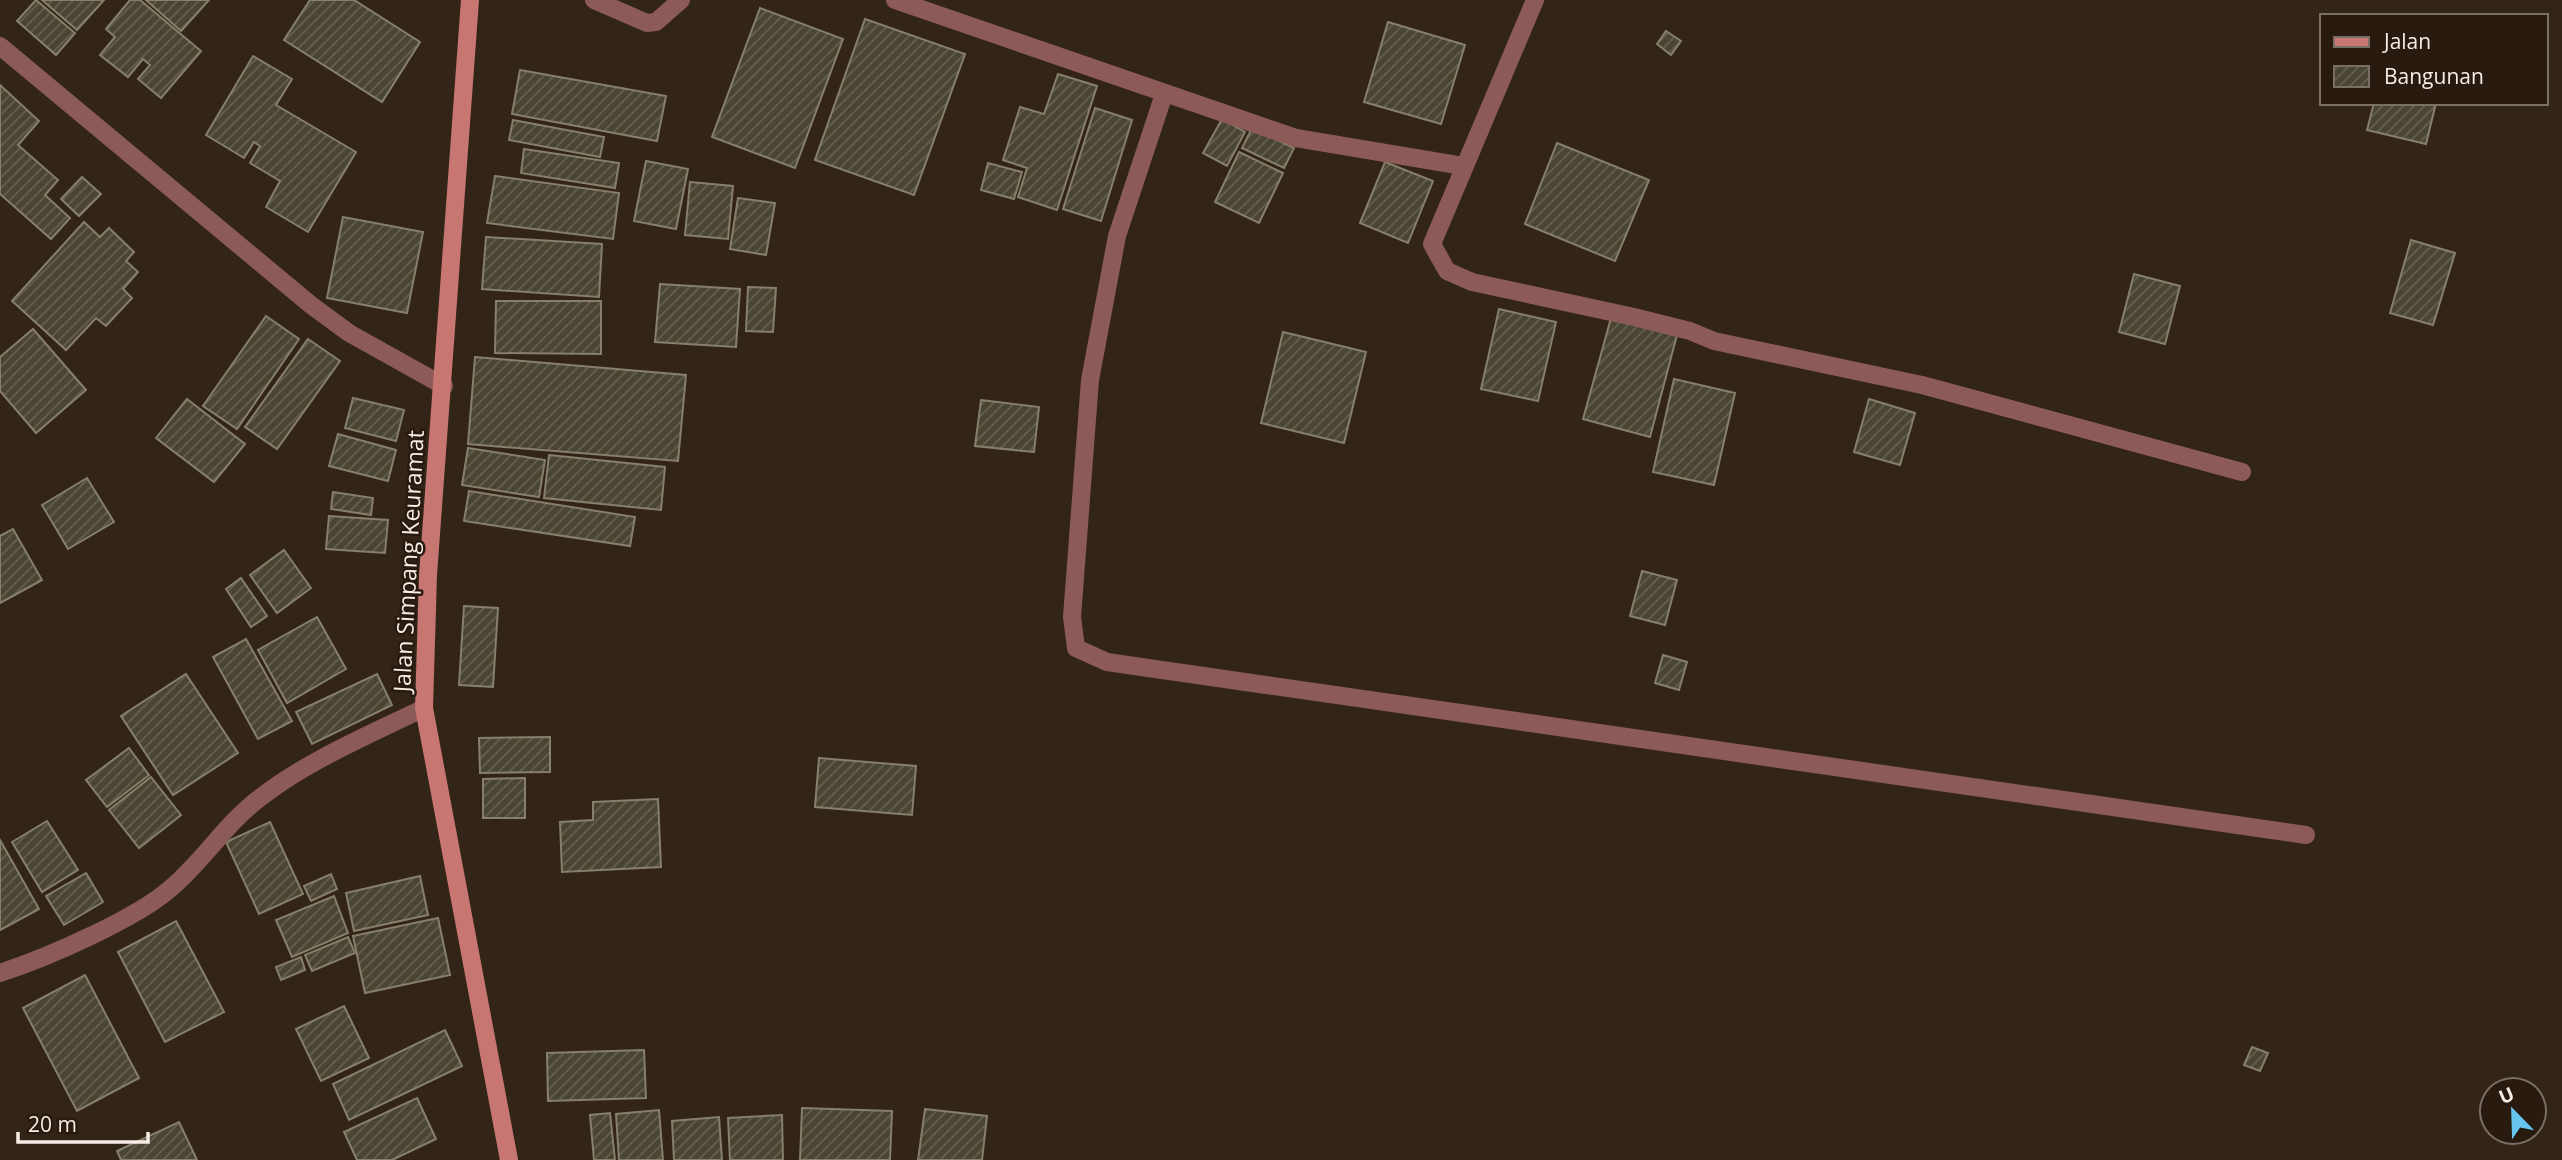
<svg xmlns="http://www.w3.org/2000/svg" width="2562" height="1160" font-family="'Open Sans',sans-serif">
	<defs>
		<pattern id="building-hatch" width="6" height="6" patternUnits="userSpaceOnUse" patternTransform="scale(1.75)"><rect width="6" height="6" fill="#4a4532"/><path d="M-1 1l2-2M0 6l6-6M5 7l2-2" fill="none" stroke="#656050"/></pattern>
	</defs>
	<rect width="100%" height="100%" fill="#332418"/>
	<g fill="url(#building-hatch)" stroke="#857f6b" stroke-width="2">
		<polygon points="36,0 75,33 56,55 17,21"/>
		<polygon points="42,0 104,0 77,30"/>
		<polygon points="130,0 140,0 201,51 161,98 138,79 150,65 143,59 128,77 100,55 115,37 106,29"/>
		<polygon points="146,0 209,0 181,31"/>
		<polygon points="310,0 354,0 420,42 382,102 284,40"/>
		<polygon points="760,8 843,39 795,168 712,137"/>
		<polygon points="865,19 965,54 914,195 815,160"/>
		<polygon points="1388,22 1465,45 1441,124 1364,102"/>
		<polygon points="1666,31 1681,41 1671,55 1657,44"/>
		<polygon points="253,56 292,79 276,105 356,152 308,232 266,207 280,181 250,163 260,146 254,142 244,158 206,135"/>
		<polygon points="520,70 666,96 657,141 512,114"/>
		<polygon points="1058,74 1097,86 1057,210 1018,197 1027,168 1003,160 1020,107 1044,114"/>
		<polygon points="0,85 39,121 18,145 58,180 45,195 70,218 51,239 0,194"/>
		<polygon points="2374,103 2436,103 2426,144 2367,130"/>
		<polygon points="1095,108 1132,120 1101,221 1063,209"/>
		<polygon points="1222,119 1245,132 1227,166 1203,153"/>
		<polygon points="513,120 604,137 600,157 509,140"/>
		<polygon points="1252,128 1294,148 1284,168 1242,148"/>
		<polygon points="1557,143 1649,180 1615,261 1525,224"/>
		<polygon points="524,149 619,163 615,188 521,173"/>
		<polygon points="1239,152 1283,173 1259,223 1215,202"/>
		<polygon points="646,161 688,169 676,229 634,221"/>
		<polygon points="1385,162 1433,181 1408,243 1360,223"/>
		<polygon points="988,163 1022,172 1014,199 981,190"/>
		<polygon points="495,176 619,193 613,239 487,223"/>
		<polygon points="82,177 101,194 79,216 61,199"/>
		<polygon points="690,182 733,186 728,239 685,235"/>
		<polygon points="738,198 775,203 766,255 730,249"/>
		<polygon points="343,217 423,232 407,313 327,298"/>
		<polygon points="84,222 100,237 109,228 134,252 126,261 138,272 123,289 132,298 106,326 96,318 66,350 12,301"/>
		<polygon points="486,237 602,244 599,297 482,289"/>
		<polygon points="2411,240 2455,253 2433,325 2390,313"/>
		<polygon points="2134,274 2180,286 2165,344 2119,332"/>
		<polygon points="660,284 740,289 736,347 655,342"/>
		<polygon points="748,287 776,288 773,332 746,331"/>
		<polygon points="496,301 601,301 601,354 495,353"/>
		<polygon points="1499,309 1556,322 1538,401 1481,389"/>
		<polygon points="266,316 299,339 237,429 203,406"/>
		<polygon points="1611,318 1677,335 1650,437 1583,419"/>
		<polygon points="33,329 86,390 36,433 0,391 0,357"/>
		<polygon points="1283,332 1366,352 1344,443 1261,423"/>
		<polygon points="308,339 340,361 277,449 245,427"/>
		<polygon points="475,357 686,375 678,461 468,444"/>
		<polygon points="1674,379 1735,393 1714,485 1653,472"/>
		<polygon points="353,398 404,410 396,441 345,428"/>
		<polygon points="187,399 245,444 214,482 156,438"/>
		<polygon points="1869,399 1915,413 1900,465 1854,452"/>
		<polygon points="981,400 1039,407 1034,452 975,446"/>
		<polygon points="338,434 396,450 388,481 329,466"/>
		<polygon points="468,448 545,460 539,497 462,485"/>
		<polygon points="549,455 665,467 661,510 544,498"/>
		<polygon points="87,478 114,522 68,549 42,505"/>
		<polygon points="469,491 635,517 630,546 464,521"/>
		<polygon points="333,492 373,498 371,515 331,509"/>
		<polygon points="329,516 388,520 385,553 326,549"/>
		<polygon points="13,529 42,580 0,603 0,536"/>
		<polygon points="284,550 311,588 277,613 250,575"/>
		<polygon points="1642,571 1677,580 1665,625 1630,616"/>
		<polygon points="241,578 267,616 251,627 226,589"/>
		<polygon points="464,606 498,608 493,687 459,685"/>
		<polygon points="317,617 346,669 287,703 258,650"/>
		<polygon points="246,639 292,721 258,739 213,657"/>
		<polygon points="1663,655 1687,662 1679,690 1655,683"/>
		<polygon points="186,674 238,753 173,795 121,716"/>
		<polygon points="377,674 392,705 312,744 296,712"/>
		<polygon points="550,737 550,772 480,773 479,738"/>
		<polygon points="129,748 149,775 107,807 86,780"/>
		<polygon points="819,758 916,766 912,815 815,807"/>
		<polygon points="151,777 181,815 139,848 109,810"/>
		<polygon points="525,778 525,818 483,818 483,779"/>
		<polygon points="658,799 661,867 562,872 560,822 593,820 593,802"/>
		<polygon points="47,821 78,870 42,892 12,842"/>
		<polygon points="270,822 303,894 259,914 226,842"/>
		<polygon points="0,840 39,909 0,930"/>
		<polygon points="86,873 103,902 64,925 46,896"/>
		<polygon points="331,874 337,889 311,901 304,886"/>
		<polygon points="420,876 428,915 354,931 346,893"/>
		<polygon points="334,896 348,933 292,957 276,920"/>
		<polygon points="438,918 450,975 365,993 353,936"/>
		<polygon points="176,921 224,1012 165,1042 118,952"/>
		<polygon points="348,937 355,953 312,971 305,955"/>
		<polygon points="301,957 305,970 281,980 276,967"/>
		<polygon points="85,975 139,1078 77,1111 23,1008"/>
		<polygon points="344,1006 369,1058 321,1081 296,1029"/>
		<polygon points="445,1030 462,1066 349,1120 333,1084"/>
		<polygon points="2252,1047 2268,1053 2260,1071 2244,1065"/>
		<polygon points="644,1050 646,1098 548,1101 547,1053"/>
		<polygon points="417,1098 436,1139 392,1160 357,1160 344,1132"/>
		<polygon points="802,1108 892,1111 890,1160 800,1160"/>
		<polygon points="925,1109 987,1116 982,1160 918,1160"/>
		<polygon points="659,1110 663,1160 619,1160 616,1114"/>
		<polygon points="610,1113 615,1160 594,1160 590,1115"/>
		<polygon points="782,1115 783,1160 730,1160 728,1118"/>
		<polygon points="719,1117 722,1160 674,1160 672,1121"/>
		<polygon points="179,1122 197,1160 121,1160 117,1151"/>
	</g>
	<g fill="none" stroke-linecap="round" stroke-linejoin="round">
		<g stroke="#8d5b57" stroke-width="18">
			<polyline points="594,0 647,23 656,22 681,0"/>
			<polyline points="895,0 1296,138 1463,166"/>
			<polyline points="1535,0 1432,244 1447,271 1472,282 1634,317 1690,331 1714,341 1922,385 2242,472"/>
			<polyline points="0,46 311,305 349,333 444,386"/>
			<polyline points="1164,94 1117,236 1090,380 1072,617 1076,648 1107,662 2306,835"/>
			<path d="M0,973c46,-15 136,-54 171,-85 33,-28 55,-65 90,-91 48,-37 108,-62 163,-89"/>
		</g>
		<polyline stroke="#c77671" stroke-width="18" points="470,0 428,575 424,708 509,1160"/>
	</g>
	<g text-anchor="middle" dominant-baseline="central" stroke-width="5" stroke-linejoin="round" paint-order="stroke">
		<g font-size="23" fill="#f7ede5" stroke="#291a0f">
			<text transform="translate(408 561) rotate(-87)">Jalan Simpang Keuramat</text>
		</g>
	</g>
	<rect x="2320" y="14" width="228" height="91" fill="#291a0f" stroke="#7b6e65" stroke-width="2"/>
	<rect x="2334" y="37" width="35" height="10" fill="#c77671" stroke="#7b6e65" stroke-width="2"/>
	<text x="2384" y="49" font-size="21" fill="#f7ede5">Jalan</text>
	<rect x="2334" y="66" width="35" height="21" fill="url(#building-hatch)" stroke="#7b6e65" stroke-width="2"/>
	<text x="2384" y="84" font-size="21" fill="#f7ede5">Bangunan</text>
	<g transform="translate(2513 1111) rotate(337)"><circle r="33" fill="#291a0f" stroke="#7b6e65" stroke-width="2"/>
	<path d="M0-5L12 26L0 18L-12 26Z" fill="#66c4ef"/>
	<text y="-10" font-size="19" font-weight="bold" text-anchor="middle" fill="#f7ede5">U</text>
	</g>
	<path d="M18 1132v10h130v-10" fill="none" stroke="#f7ede5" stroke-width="3.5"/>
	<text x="28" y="1132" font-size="21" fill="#f7ede5" stroke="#291a0f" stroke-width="5" paint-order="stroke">20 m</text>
</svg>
